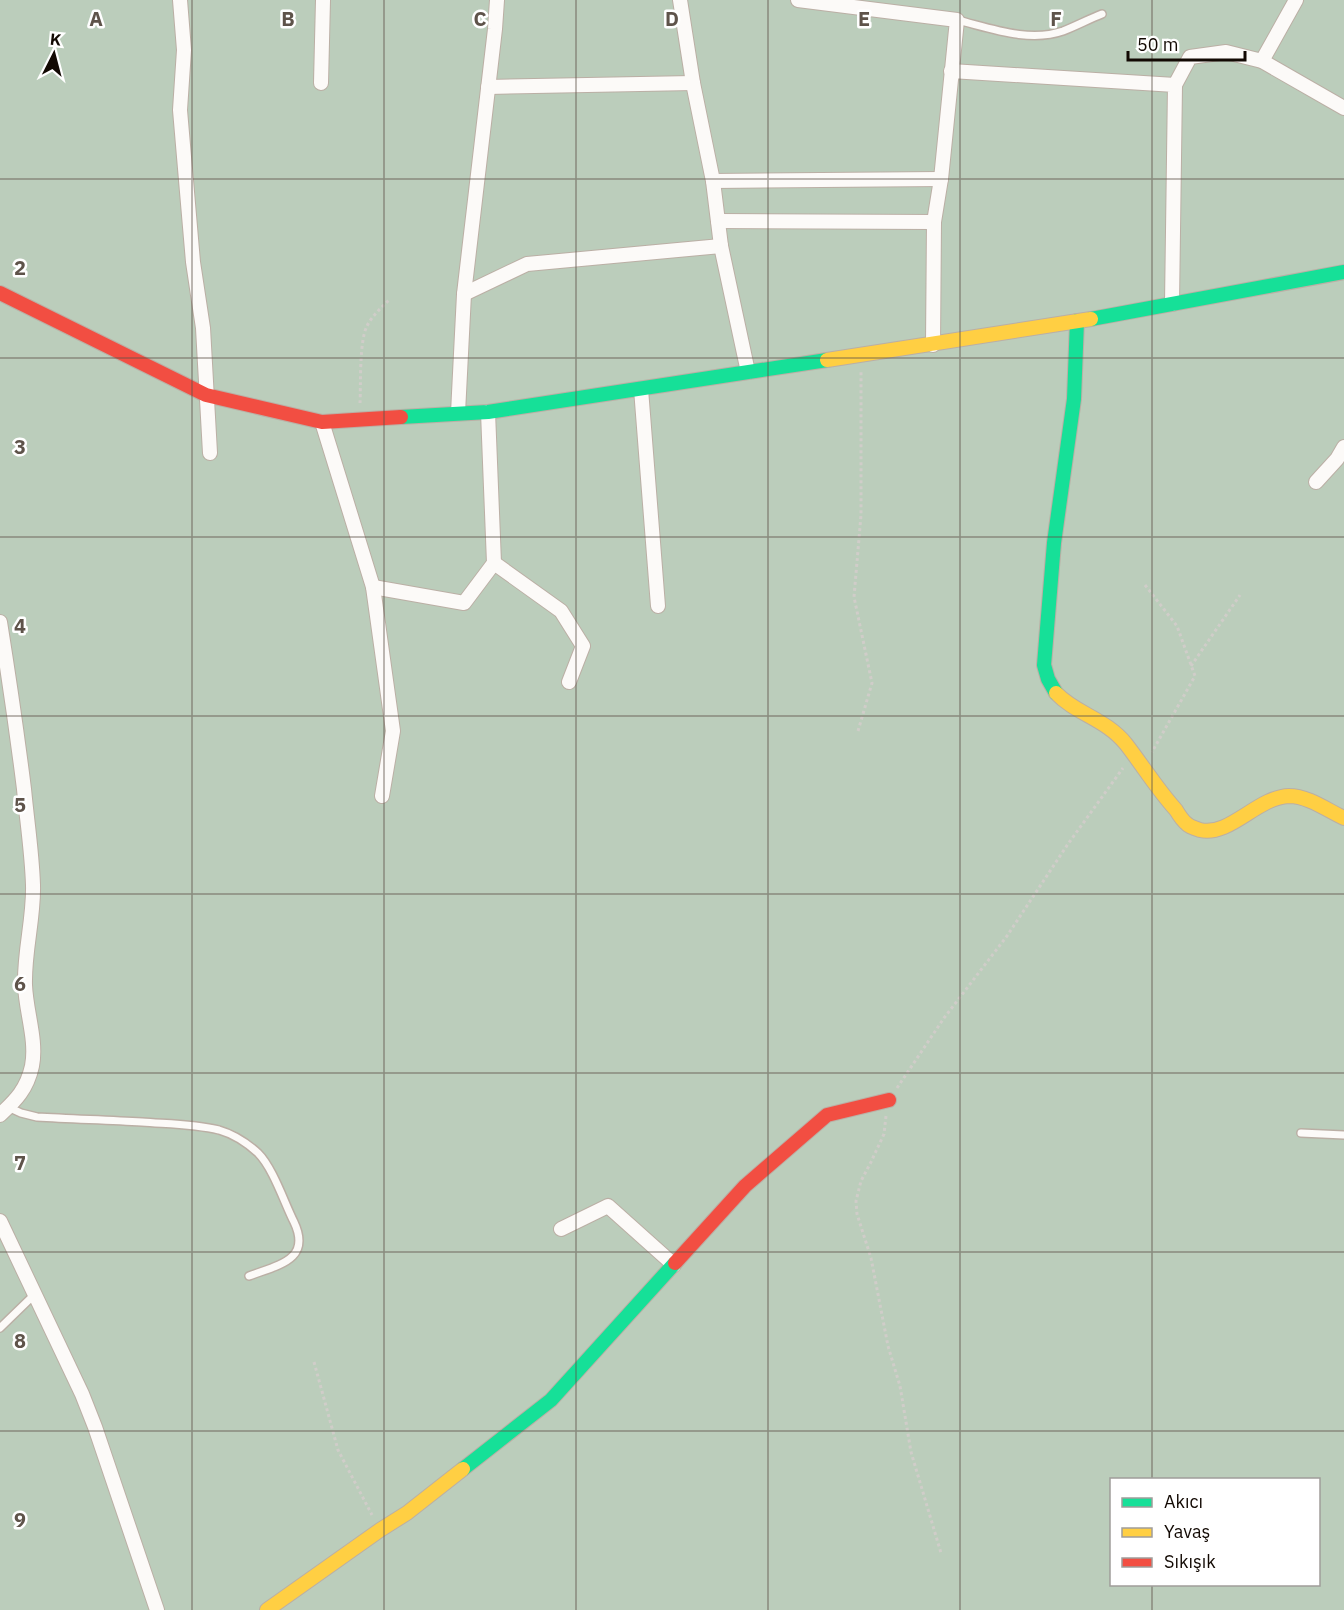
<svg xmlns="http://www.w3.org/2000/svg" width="1344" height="1610" font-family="'IBM Plex Sans',sans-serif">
	<rect width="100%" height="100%" fill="#eadccf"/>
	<path fill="#bbcdbb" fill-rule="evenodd" d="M0,0h1344v1610h-1344zM1112,1480h206v104h-206z"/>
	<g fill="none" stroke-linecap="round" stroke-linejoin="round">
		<defs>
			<g id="lane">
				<path d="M957,20c33,8 72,23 106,11 13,-5 26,-12 39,-17"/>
				<path d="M8,1107l13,6 16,4c35,2 70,3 105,5 25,2 52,2 77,8 14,4 28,13 39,23 15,15 26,49 36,69 18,38 -16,43 -45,54"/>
				<polyline points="1301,1133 1344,1135"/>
				<polyline points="0,1328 35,1294"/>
			</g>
			<g id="street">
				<polyline points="180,0 184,50 180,110 193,262 203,328 210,453"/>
				<polyline points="680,0 693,83 713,181 721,246 748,372"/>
				<polyline points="798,0 957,20 941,179 934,222 933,345"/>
				<polyline points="1262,61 1296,0"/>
				<polyline points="951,71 1175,85 1172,304"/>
				<polyline points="321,83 323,0"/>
				<polyline points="1175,85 1190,57 1226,52 1262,61 1344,108"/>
				<polyline points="488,87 693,83"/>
				<polyline points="713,181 941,179"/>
				<polyline points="718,221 934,222"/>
				<polyline points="464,294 527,264 721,246"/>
				<polyline points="641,389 658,606"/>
				<polyline points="458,413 464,294 495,29 497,0"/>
				<polyline points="322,422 373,587 393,731 382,796"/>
				<polyline points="1316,482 1337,459 1344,447"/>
				<polyline points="494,563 561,611 583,646 569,682"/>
				<polyline points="373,587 464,603 494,563 488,412"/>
				<path d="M0,622c9,56 17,111 24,167 3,32 8,64 9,96 1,33 -9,66 -8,100 1,27 12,55 7,81 -5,23 -16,34 -32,49"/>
				<polyline points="0,1221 82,1394 95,1427 157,1610"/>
				<polyline points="561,1229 608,1206 674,1265"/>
			</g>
			<g id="fast">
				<polyline points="1091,319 1344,272"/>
				<polyline points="401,417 488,412 827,360"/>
				<polyline points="1056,693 1048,679 1044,665 1054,543 1074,399 1077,321"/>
				<polyline points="463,1469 551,1400 675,1263"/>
			</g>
			<g id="slow">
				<polyline points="827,360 1091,319"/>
				<path d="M1056,693c20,21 50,26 70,51 17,22 31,45 50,66 3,5 7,11 11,14 3,3 10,5 13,6 30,7 57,-33 89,-34 19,0 38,14 55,22"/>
				<polyline points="267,1610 380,1530 407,1513 463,1469"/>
			</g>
			<g id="jam">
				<polyline points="0,293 206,395 322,422 401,417"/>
				<polyline points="675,1263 745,1186 827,1115 889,1100"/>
			</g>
		</defs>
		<use href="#lane" stroke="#bbafa5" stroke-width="10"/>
		<use href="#street" stroke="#bbafa5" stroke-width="16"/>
		<use href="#fast" stroke="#bbafa5" stroke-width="16"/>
		<use href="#slow" stroke="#bbafa5" stroke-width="16"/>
		<use href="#jam" stroke="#bbafa5" stroke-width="16"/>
		<g stroke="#d0cdc9" stroke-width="3" stroke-dasharray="3 3" stroke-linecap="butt">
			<path d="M360,403c1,-19 -1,-61 7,-77 5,-10 14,-18 22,-26"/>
			<polyline points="1145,585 1177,626 1195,676 1152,752"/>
			<polyline points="1191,666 1240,595"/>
			<polyline points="858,731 872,683 854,597 861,515 861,371"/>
			<polyline points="897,1088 944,1018 1007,936 1068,844 1123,768"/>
			<polyline points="886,1116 884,1134 871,1162 861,1181 856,1201 857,1214 871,1258 888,1346 900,1386 911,1452 941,1553"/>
			<polyline points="314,1362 338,1450 372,1515"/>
		</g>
		<use href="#lane" stroke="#fcfaf8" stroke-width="7"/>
		<use href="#street" stroke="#fcfaf8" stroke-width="14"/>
		<use href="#fast" stroke="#16e098" stroke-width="14"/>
		<use href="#slow" stroke="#ffcf43" stroke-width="14"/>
		<use href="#jam" stroke="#f24e42" stroke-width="14"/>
	</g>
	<path fill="none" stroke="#5e534a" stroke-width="1.5" stroke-opacity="0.55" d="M192,0v1610M384,0v1610M576,0v1610M768,0v1610M960,0v1610M1152,0v1480M0,179h1344M0,358h1344M0,537h1344M0,716h1344M0,894h1344M0,1073h1344M0,1252h1344M0,1431h1344M1152,1584v26"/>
	<g font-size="20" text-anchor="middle" font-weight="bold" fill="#5e534a" stroke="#fff" stroke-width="5" stroke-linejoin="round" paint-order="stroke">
		<text x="96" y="26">A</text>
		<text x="288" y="26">B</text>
		<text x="480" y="26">C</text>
		<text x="672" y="26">D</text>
		<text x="864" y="26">E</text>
		<text x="1056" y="26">F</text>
		<text x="20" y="275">2</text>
		<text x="20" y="454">3</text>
		<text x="20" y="633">4</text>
		<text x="20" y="812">5</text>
		<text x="20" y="991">6</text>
		<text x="20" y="1170">7</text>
		<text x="20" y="1348">8</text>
		<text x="20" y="1527">9</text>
	</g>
	<rect x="1110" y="1478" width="210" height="108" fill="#ffffff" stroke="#a09d9a" stroke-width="1.5"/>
	<rect x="1122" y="1498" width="30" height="9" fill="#16e098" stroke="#a09d9a" stroke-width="1.5"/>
	<text x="1164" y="1508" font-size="18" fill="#120903">Akıcı</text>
	<rect x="1122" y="1528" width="30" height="9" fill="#ffcf43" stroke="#a09d9a" stroke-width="1.5"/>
	<text x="1164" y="1538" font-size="18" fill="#120903">Yavaş</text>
	<rect x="1122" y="1558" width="30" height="9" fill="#f24e42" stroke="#a09d9a" stroke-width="1.5"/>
	<text x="1164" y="1568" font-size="18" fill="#120903">Sıkışık</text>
	<g transform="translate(54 54) rotate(6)" stroke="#ffffff" stroke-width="4.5" paint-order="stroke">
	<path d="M0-4.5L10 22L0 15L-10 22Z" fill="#120903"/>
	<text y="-9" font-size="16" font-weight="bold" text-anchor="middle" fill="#120903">K</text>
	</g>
	<path d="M1128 51v9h117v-9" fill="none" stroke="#120903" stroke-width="3"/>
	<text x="1137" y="51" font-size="18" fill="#120903" stroke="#ffffff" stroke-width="4.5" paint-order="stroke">50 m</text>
</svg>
